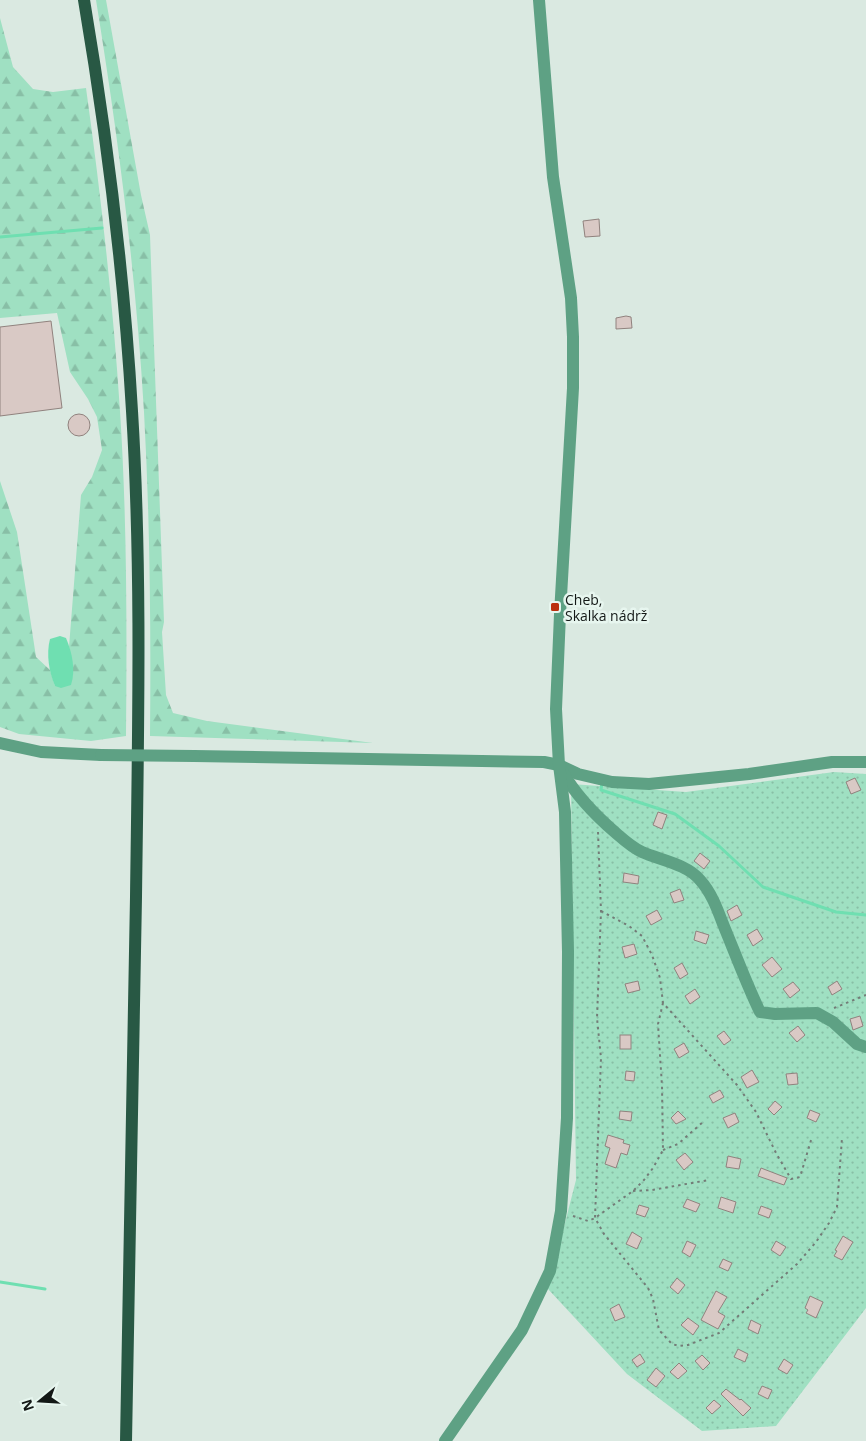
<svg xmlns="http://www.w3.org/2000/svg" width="866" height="1441" font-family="'Open Sans',sans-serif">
	<defs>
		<pattern id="forest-firs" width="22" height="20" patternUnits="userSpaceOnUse" patternTransform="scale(1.25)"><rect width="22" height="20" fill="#9fe0c2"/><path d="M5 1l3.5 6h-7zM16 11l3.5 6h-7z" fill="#88bfa6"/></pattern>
		<pattern id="garden-dots" width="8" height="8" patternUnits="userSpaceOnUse" patternTransform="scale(1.25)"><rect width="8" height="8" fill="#9fe0c2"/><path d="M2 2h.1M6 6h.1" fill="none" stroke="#88bfa6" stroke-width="1.8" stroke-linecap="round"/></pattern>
	</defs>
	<rect width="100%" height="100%" fill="#dae9e1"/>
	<g fill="url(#forest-firs)">
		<path d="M96,0h10l35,195 9,40 14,387 -2,10 4,63 7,18 34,8 166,22 -223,-7c1,-108 0,-216 -6,-324 -8,-138 -26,-276 -48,-412z"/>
		<path d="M0,18l13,49 20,22 20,3 33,-4c15,108 27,215 34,323 7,108 7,217 6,325l-35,5 -72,-7 -19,-7v-246l17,51 19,125 14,13 5,16 18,-17 -4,-22 12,-152 11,-18 10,-27 -5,-33 -9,-18 -18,-27 -13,-59 -57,5z"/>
	</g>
	<polygon fill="url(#garden-dots)" points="834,772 866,774 866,1308 776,1426 702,1431 627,1374 548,1289 576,1180 571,784 686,792"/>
	<path fill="#6fdfb1" d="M60,636l6,2c6,14 10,32 5,47l-10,3 -6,-2c-6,-14 -9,-32 -5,-47z"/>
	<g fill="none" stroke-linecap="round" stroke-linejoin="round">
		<g stroke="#6fdfb1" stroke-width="3">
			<polyline points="0,237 102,228"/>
			<polyline points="602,782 601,790 675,814 719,846 763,887 836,912 866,915"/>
			<polyline points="0,1282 45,1289"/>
		</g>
	</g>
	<g fill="#d9c9c5" stroke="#90827e">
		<polygon points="599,219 600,236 585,237 583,221"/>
		<polygon points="626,316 631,317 632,328 616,329 616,318"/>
		<polygon points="51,321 62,408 0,416 0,327"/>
		<circle cx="79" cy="425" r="11"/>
		<polygon points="855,778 861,790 851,794 846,782"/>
		<polygon points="658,812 667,815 662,829 653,825"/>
		<polygon points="700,853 710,861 704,869 694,861"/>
		<polygon points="624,873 639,876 638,884 623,882"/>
		<polygon points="680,889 684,900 674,903 670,893"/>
		<polygon points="737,905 742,915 731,921 727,911"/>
		<polygon points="657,910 662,919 651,925 646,916"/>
		<polygon points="757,929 763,939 753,946 747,935"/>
		<polygon points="696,931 709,935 706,944 694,940"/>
		<polygon points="634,944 637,954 625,958 622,947"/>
		<polygon points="772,957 782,969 772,977 762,965"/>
		<polygon points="682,963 688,974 680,979 674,968"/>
		<polygon points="638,981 640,990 628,993 625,984"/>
		<polygon points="837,981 842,989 832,995 828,987"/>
		<polygon points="793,982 800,990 790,998 783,989"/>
		<polygon points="695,989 700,997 690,1004 685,996"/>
		<polygon points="860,1016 863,1026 853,1030 850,1019"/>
		<polygon points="798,1026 805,1035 797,1042 789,1033"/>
		<polygon points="724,1031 731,1040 724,1045 717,1036"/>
		<rect x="620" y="1035" width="11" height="14"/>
		<polygon points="684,1043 689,1052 679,1058 674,1049"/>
		<polygon points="752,1070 759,1082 747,1088 741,1077"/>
		<polygon points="626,1071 635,1072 634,1081 625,1080"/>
		<polygon points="797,1073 798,1084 788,1085 786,1074"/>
		<polygon points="720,1090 724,1097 713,1103 709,1096"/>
		<polygon points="775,1101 782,1107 774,1115 768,1109"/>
		<polygon points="810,1110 820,1114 816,1122 807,1118"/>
		<polygon points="620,1111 632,1112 631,1121 619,1119"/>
		<polygon points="678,1111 686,1119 676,1124 671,1118"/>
		<polygon points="735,1113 739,1122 728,1128 723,1118"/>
		<polygon points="608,1135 624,1140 623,1143 630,1145 627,1155 621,1153 616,1168 605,1164 610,1148 605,1146"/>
		<polygon points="685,1153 693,1162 684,1170 676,1160"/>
		<polygon points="728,1156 741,1159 739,1169 726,1167"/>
		<polygon points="761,1168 787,1178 784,1185 758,1176"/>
		<polygon points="721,1197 736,1202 733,1213 718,1208"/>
		<polygon points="687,1199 700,1204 696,1212 683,1207"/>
		<polygon points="639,1205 649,1208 645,1217 636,1214"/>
		<polygon points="761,1206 772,1210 769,1218 758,1214"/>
		<polygon points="632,1232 642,1238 637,1249 626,1244"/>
		<polygon points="843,1236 853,1242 842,1260 834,1256 837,1251 835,1250"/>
		<polygon points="687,1241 696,1245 690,1257 682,1252"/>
		<polygon points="776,1241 786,1247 780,1256 771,1250"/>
		<polygon points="723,1259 732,1263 728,1271 719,1267"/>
		<polygon points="677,1278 685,1285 678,1294 670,1287"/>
		<polygon points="716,1291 727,1297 718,1312 725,1316 718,1329 701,1320"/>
		<polygon points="810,1296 823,1302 816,1318 806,1313 808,1310 805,1308"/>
		<polygon points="619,1304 625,1317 615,1321 610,1309"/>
		<polygon points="688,1318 699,1326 693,1335 681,1325"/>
		<polygon points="751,1320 761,1325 758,1334 748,1329"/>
		<polygon points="738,1349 748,1354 745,1362 734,1357"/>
		<polygon points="640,1354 645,1362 637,1367 632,1360"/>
		<polygon points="702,1355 710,1363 703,1370 695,1361"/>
		<polygon points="784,1359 793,1365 787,1374 778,1369"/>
		<polygon points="679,1363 687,1371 678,1379 670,1372"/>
		<polygon points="656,1368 665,1376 656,1387 647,1380"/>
		<polygon points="762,1386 772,1390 768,1399 758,1394"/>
		<polygon points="726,1389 740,1400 741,1399 751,1408 743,1416 721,1394"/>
		<polygon points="714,1400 721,1406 712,1414 706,1408"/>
	</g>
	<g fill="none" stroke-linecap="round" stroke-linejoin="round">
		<g stroke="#737c77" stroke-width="2" stroke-dasharray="2.5 4" stroke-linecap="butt">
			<polyline points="598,832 601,911 597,1018 601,1058 595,1218 604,1234 648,1288 653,1299 659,1330 672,1344 679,1346 688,1345 719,1333 797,1264 816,1242 829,1223 837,1207 842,1138"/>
			<polyline points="601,911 629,926 642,936 652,955 660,978 663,1003 737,1085 756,1112 776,1153 791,1179 800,1177 812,1137"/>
			<polyline points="834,1008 866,995"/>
			<polyline points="663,1150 678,1144 703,1122"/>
			<polyline points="633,1191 652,1190 709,1180"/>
			<polyline points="573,1216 588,1221 595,1218 616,1203 633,1191 644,1180 653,1168 663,1150 662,1086 658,1024 663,1003"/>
		</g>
		<g stroke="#5ea184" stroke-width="12">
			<polyline points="0,743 41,752 101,755"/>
			<polyline points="194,756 544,762 559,765 578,774 612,782 649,784 749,774 832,762 866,762"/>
			<path d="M562,771c14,25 34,45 55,63 8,7 16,14 25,18 18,8 45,12 58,28 11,12 17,28 23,44 12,29 23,59 37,88l15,2 42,-1 16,9 24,22 9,3"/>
			<polyline points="445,1441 522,1330 550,1271 561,1211 567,1118 568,952 565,812 559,765 556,709 560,614 573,388 573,337 571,298 553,177 539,0"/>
		</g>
		<path stroke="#285844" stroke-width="12" d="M84,0c23,136 40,273 48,411 10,161 6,324 4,486 -3,181 -7,363 -10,544"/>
		<polyline stroke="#5ea184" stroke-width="12" points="101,755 194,756"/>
	</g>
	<rect fill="#bb300e" stroke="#e7f6ef" stroke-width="2" x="550" y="602" width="10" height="10" rx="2.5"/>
	<g text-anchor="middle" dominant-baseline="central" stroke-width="5" stroke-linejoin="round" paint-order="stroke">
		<g font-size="14" fill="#131816" stroke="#e7f6ef" text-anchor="start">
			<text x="565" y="599">Cheb,<tspan x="565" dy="16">Skalka nádrž</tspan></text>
		</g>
	</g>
	<g transform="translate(40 1401) rotate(252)" stroke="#e7f6ef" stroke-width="4" paint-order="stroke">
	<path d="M0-4L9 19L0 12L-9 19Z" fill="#131816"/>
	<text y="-8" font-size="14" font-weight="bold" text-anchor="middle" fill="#131816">N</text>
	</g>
</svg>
